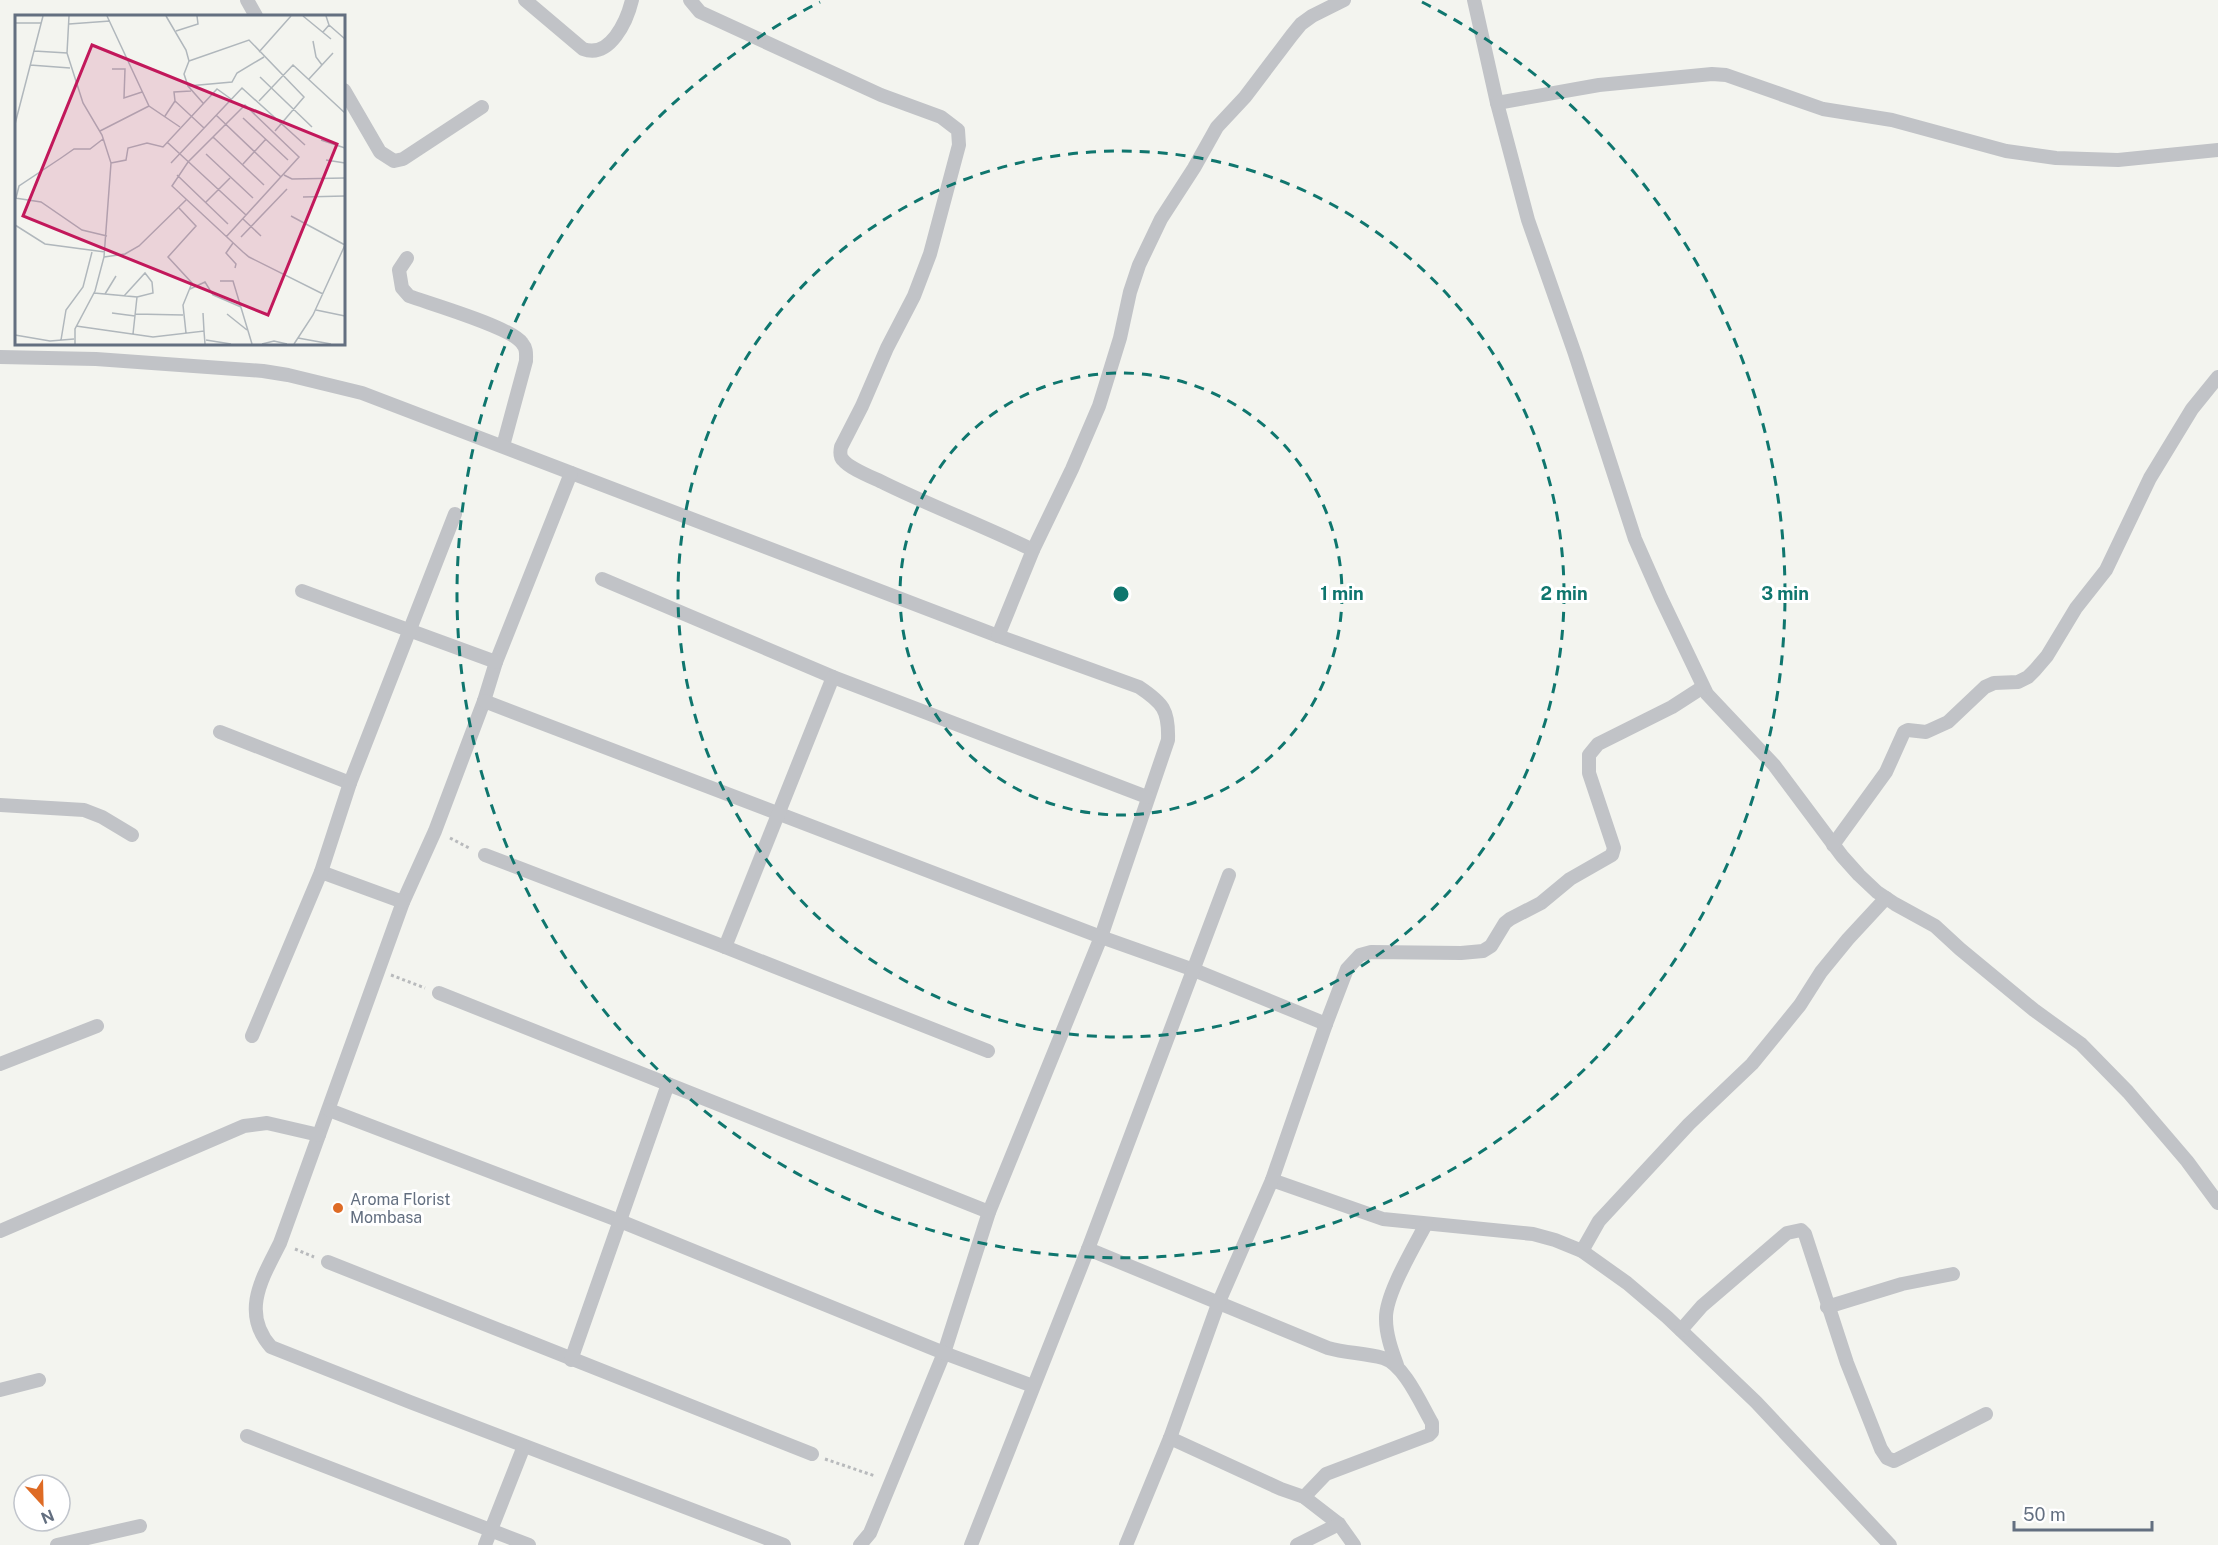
<svg xmlns="http://www.w3.org/2000/svg" width="2218" height="1545" font-family="'Public Sans',sans-serif">
	<rect width="100%" height="100%" fill="#f3f4ef"/>
	<g fill="none" stroke-linecap="round" stroke-linejoin="round">
		<g stroke="#b8babc" stroke-width="3" stroke-dasharray="3 3" stroke-linecap="butt">
			<polyline points="450,838 471,849"/>
			<polyline points="391,975 425,988"/>
			<polyline points="295,1249 314,1257"/>
			<polyline points="825,1459 875,1476"/>
		</g>
		<g stroke="#c1c3c7" stroke-width="14">
			<polyline points="247,0 256,16"/>
			<path d="M525,0l58,49c27,10 44,-28 49,-49"/>
			<path d="M690,0l10,12 181,83 60,22 17,13 1,15 -29,109 -16,42 -27,52 -25,58 -21,41c-1,5 -1,10 2,13 7,9 31,18 41,23 49,24 100,43 149,67"/>
			<polyline points="1474,0 1497,103 1528,220 1575,354 1635,539 1661,598 1707,694 1774,765 1842,856 1859,875 1877,892 1895,904 1935,926 1960,949 2034,1010 2081,1044 2128,1092 2187,1161 2218,1203"/>
			<polyline points="344,90 380,152 394,161 403,159 482,107"/>
			<polyline points="1497,103 1599,85 1712,74 1726,75 1823,109 1892,120 2006,151 2056,158 2118,160 2218,150"/>
			<path d="M407,258l-8,12 3,18 7,8c22,8 102,31 113,47 5,6 4,11 4,18l-23,85"/>
			<path d="M0,357l96,2 167,12 25,4 74,18 636,243 141,51c24,16 30,23 29,53l-67,197 -112,275 -45,141 -74,180 -10,12"/>
			<path d="M571,473l-75,189 -12,39 -49,130 -32,71 -123,341c-17,34 -40,69 -9,104l139,55 374,143"/>
			<polyline points="602,579 833,677 1147,797"/>
			<polyline points="302,591 496,662"/>
			<polyline points="998,636 1033,550 1072,469 1099,406 1120,338 1130,292 1139,265 1161,219 1194,168 1217,127 1245,97 1292,35 1301,24 1312,16 1344,0"/>
			<polyline points="484,701 1101,937 1194,970 1326,1024"/>
			<polyline points="220,732 350,783"/>
			<polyline points="0,805 84,810 102,817 132,835"/>
			<polyline points="1833,845 1886,772 1904,732 1908,730 1926,732 1948,722 1985,687 1994,683 2018,682 2028,677 2035,670 2047,656 2076,608 2106,570 2150,478 2192,409 2218,377"/>
			<polyline points="485,855 725,947 988,1051"/>
			<polyline points="321,872 403,902"/>
			<polyline points="725,947 833,677"/>
			<polyline points="439,993 989,1212"/>
			<polyline points="252,1036 321,872 350,783 455,514"/>
			<polyline points="0,1064 97,1026"/>
			<polyline points="329,1110 620,1221 944,1353 1033,1386"/>
			<polyline points="1272,1180 1383,1219 1533,1234 1555,1240 1582,1251 1627,1283 1667,1317 1756,1402 1890,1545"/>
			<polyline points="0,1231 244,1126 267,1123 319,1135"/>
			<path d="M1088,1249l240,99c18,5 36,5 55,10 21,6 38,46 49,65v9l-3,3 -103,39 -22,23"/>
			<polyline points="1582,1251 1599,1221 1689,1124 1752,1064 1800,1005 1821,972 1848,939 1886,898"/>
			<polyline points="328,1262 812,1454"/>
			<polyline points="1827,1307 1902,1284 1953,1274"/>
			<polyline points="1681,1330 1702,1306 1787,1233 1801,1230 1805,1234 1847,1363 1881,1449 1887,1458 1894,1461 1904,1456 1986,1414"/>
			<polyline points="571,1360 668,1084"/>
			<path d="M1397,1365c-5,-14 -11,-30 -11,-46 -1,-24 28,-72 40,-95"/>
			<polyline points="0,1390 39,1380"/>
			<polyline points="247,1436 529,1545"/>
			<polyline points="1170,1438 1281,1489 1304,1497 1339,1524 1354,1545"/>
			<polyline points="57,1545 140,1526"/>
			<polyline points="485,1545 524,1446"/>
			<polyline points="971,1545 1088,1249 1229,875"/>
			<polyline points="1126,1545 1170,1438 1218,1304 1272,1180 1326,1024 1347,969 1360,955 1371,952 1461,953 1483,951 1491,946 1505,923 1510,919 1541,903 1570,879 1612,855 1614,848 1589,773 1589,755 1598,744 1672,707 1703,687"/>
			<polyline points="1297,1545 1339,1524"/>
		</g>
	</g>
	<g fill="none" stroke="#0f766e" stroke-width="3" stroke-dasharray="10 8">
		<circle cx="1121" cy="594" r="221"/>
		<circle cx="1121" cy="594" r="443"/>
		<path d="M1422 2A664 664 0 1 1 820 2"/>
	</g>
	<circle fill="#de6b25" stroke="#fff" stroke-width="2" cx="338" cy="1208" r="6"/>
	<g text-anchor="middle" dominant-baseline="central" stroke-width="6" stroke-linejoin="round" paint-order="stroke">
		<g font-size="16" fill="#636f80" stroke="#fff" text-anchor="start">
			<text x="350" y="1199">Aroma Florist<tspan x="350" dy="18">Mombasa</tspan></text>
		</g>
	</g>
	<g transform="translate(15 15)">
		<rect width="330" height="330" fill="#f3f4ef"/>
		<path fill="none" stroke="#b0b7bc" stroke-width="1.5" d="M92,1l42,90 31,21M151,1l20,34 3,11 -5,13 4,12 15,17M288,1l28,23M0,8h26M54,9l41,-3M314,10l16,14M161,16l22,-7 -1,-8M308,17l6,-7 -3,-9M298,26l3,16 6,8M19,36l33,2 16,50 19,32 9,28 -7,94 -9,34 -20,38v15M244,37l32,-36M52,38l2,-37M174,46l60,-21 55,57 -29,34M15,50l40,3M97,54h13l-1,29 18,-6M245,62l52,50M294,64l24,-26M173,71l44,-4 5,-9 27,-16M176,76l-17,1 1,9 29,27M244,86l34,-36 52,48M201,100l65,62M150,101l10,-15M228,103l45,42M0,109l28,-108M85,116l49,-25M198,122l51,48M306,125l24,8M152,127l79,73M191,139l47,44M311,145l19,3M96,148l15,-3 2,-12 19,-5 16,4 54,-58 14,10M156,148l71,-75 63,57M228,149l23,-25M162,160l51,49M269,160l8,4 53,-1M288,182l42,-1M0,183l26,4 41,28 25,6M1,183l3,-12 42,-28 13,-9h16l13,-10M191,187l24,-24M164,193l17,18 -28,31 24,26 -9,22 3,28M276,201l54,29M228,204l18,17M0,210l30,19 60,8M211,222l73,-80 -54,-52 -57,57 -16,24 71,66 6,5 74,37M226,222l46,-48M218,228l-7,10 10,11 -1,4M89,242l21,-3 14,-8 47,-46M205,266h13l19,63M175,274l15,-7 8,13 28,12M79,278l43,4 -4,37M90,279l11,-18M109,281l21,-23 7,9 1,11 -16,4M301,295l29,6M97,298l23,3M188,298l1,18M120,299l48,1M212,299l20,16M61,311l77,11 51,-6 1,13M0,320l35,6 24,-2M283,323l33,6M46,325l5,-30 17,-23 9,-35M191,325l25,4M247,329l12,-3 13,3M279,329l19,-29 32,-70"/>
		<path fill="#c2185b" fill-opacity="0.15" stroke="#c2185b" stroke-width="3" d="M77,30l245,99 -69,171 -245,-99z"/>
		<rect width="330" height="330" fill="none" stroke="#636f80" stroke-width="3"/>
	</g>
	<circle cx="1121" cy="594" r="9" fill="#0f766e" stroke="#fff" stroke-width="3"/>
	<g font-size="18" text-anchor="middle" font-weight="bold" fill="#0f766e" stroke="#fff" stroke-width="6" stroke-linejoin="round" paint-order="stroke">
		<text x="1342" y="600">1 min</text>
		<text x="1564" y="600">2 min</text>
		<text x="1785" y="600">3 min</text>
	</g>
	<g transform="translate(42 1503) rotate(158)"><circle r="28" fill="#ffffff" stroke="#c1c5cc" stroke-width="1.5"/>
	<path d="M0-4.5L10 22L0 15L-10 22Z" fill="#de6b25"/>
	<text y="-9" font-size="16" font-weight="bold" text-anchor="middle" fill="#636f80">N</text>
	</g>
	<path d="M2014 1521v9h138v-9" fill="none" stroke="#636f80" stroke-width="3"/>
	<text x="2023" y="1521" font-size="18" fill="#636f80" stroke="#ffffff" stroke-width="4.5" paint-order="stroke">50 m</text>
</svg>
